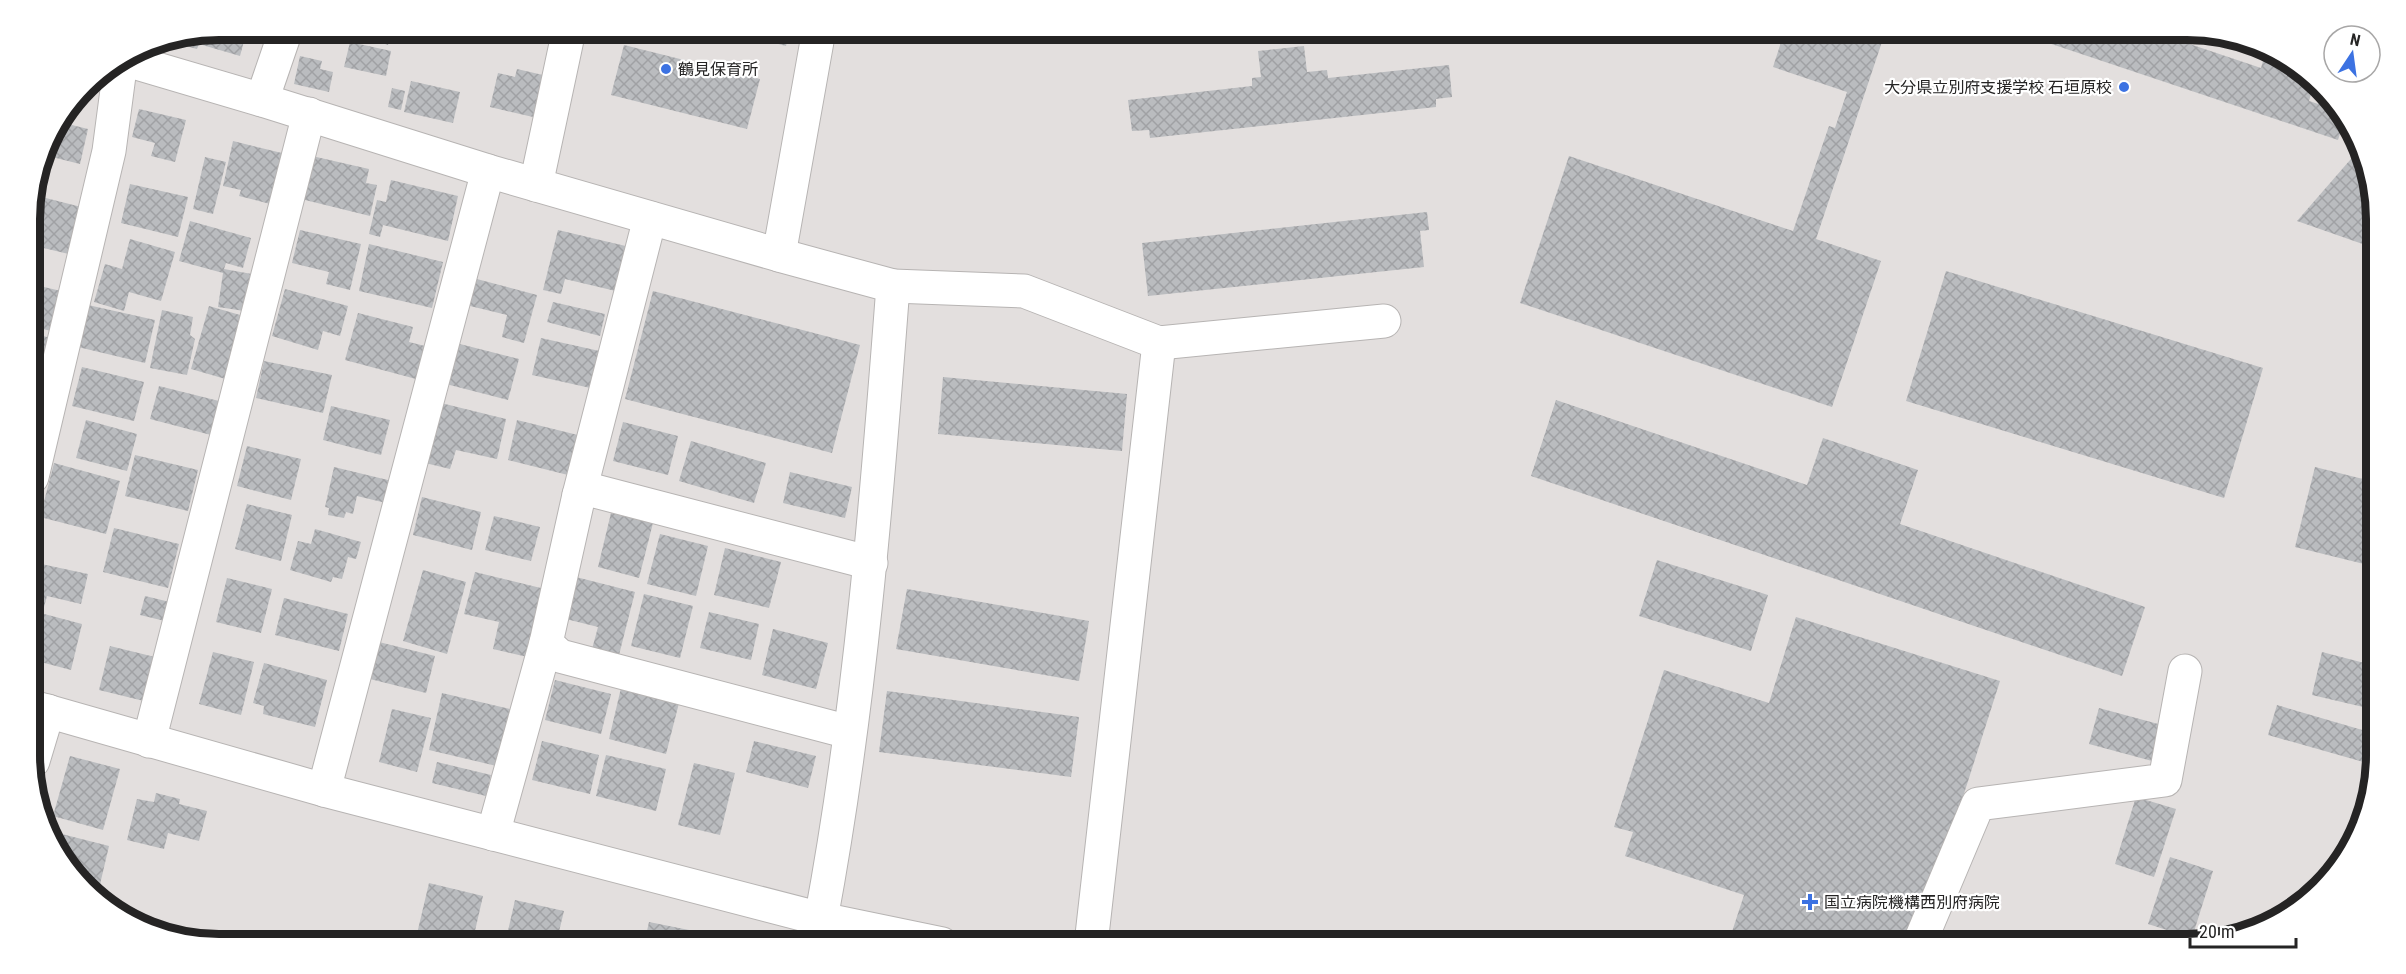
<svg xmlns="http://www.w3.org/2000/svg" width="2406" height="974" font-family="'Roboto Condensed','Noto Sans JP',sans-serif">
	<defs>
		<pattern id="building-cross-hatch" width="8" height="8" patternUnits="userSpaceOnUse" patternTransform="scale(1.5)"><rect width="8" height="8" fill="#babcbf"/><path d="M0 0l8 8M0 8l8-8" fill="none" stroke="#a0a1a4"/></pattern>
	</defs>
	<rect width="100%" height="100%" fill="#e3dfde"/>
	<g fill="url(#building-cross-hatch)">
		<polygon points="219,30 247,30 240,56 199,44 197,49 178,44 180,38"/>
		<polygon points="254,30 268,30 265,38 252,34"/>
		<polygon points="365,30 393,30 388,45 363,37"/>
		<polygon points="463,30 488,30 486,38"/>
		<polygon points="725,30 790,30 786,46"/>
		<polygon points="1785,30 1886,30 1816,239 1881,261 1832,407 1520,303 1569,156 1793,231 1829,126 1835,128 1847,92 1773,67"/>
		<polygon points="2010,30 2148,30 2261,68 2265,54 2302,69 2315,82 2309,101 2340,111 2344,121 2338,140"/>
		<polygon points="350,42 391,51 386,76 344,67"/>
		<polygon points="624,45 760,79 747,129 611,95"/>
		<polygon points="1304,46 1307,72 1327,70 1328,78 1449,65 1452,97 1436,99 1436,107 1150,138 1149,130 1132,131 1128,100 1252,86 1252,78 1261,77 1258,51"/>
		<polygon points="300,56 322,61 320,69 333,72 329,92 294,84"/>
		<polygon points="517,69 543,75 533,117 490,107 498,73 515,77"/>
		<polygon points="411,81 460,92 453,123 404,112"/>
		<polygon points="392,88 405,91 401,110 388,107"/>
		<polygon points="139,109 186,120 175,162 151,156 155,143 132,137"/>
		<polygon points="60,122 88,129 80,164 44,155 49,136"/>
		<polygon points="233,141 286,154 274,205 239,196 241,190 223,186"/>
		<polygon points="2357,152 2374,194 2374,248 2297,221"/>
		<polygon points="312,156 369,169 366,183 377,185 370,216 301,199"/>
		<polygon points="205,157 226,162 213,214 193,209"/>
		<polygon points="391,180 458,196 448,241 383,225 380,237 369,234 377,200 386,202"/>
		<polygon points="130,184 188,197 178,237 121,223"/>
		<polygon points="34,195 89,209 77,256 31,245 30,206"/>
		<polygon points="1427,212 1429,230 1420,231 1424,267 1148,296 1142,243"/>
		<polygon points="190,221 251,238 243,268 226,263 224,269 257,275 251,312 218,307 223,273 179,261"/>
		<polygon points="300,230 361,244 350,290 326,284 329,272 292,263"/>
		<polygon points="558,230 634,248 624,293 565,279 561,294 543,290"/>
		<polygon points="130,239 175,252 161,301 129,292 124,311 94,302 105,264 122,269"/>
		<polygon points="369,244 443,262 432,308 359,291"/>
		<polygon points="1946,271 2263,368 2224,498 1906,401"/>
		<polygon points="473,278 537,295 524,343 502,337 507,315 466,305"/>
		<polygon points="31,284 61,291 51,331 31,326"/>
		<polygon points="285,289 348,306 340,336 323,331 318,350 272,336"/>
		<polygon points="653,291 860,345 832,453 625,399"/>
		<polygon points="553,302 605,314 600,336 547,322"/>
		<polygon points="88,305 155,320 145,363 78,347"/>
		<polygon points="209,306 247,317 229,380 191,369"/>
		<polygon points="162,310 193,317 190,335 195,339 187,375 150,368"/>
		<polygon points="358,313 413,327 409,342 425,346 416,379 345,360"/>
		<polygon points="31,333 55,339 48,363 31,358"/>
		<polygon points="541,338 604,352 595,389 532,375"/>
		<polygon points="456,343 519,359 508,400 446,384"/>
		<polygon points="264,361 332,375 323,413 256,398"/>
		<polygon points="82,367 144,382 134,421 72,406"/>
		<polygon points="943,377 1127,394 1122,451 938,434"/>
		<polygon points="31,382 39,384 32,412"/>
		<polygon points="159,386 219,401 211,435 150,419"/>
		<polygon points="1556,400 1807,485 1823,438 1918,470 1900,524 2145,607 2122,676 1531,476"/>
		<polygon points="437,402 506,419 497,459 456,450 450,469 421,462"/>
		<polygon points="331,406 390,420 381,455 323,440"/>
		<polygon points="86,420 137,434 127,471 76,458"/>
		<polygon points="517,420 586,437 576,477 508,460"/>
		<polygon points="623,422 678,436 668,475 613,461"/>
		<polygon points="691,441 766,463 754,503 679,481"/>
		<polygon points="247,446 301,459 291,500 237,486"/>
		<polygon points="135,455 198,470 188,511 125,496"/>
		<polygon points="54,463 120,481 106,534 40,517"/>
		<polygon points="334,467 392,481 386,503 357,496 353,514 346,512 344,518 328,515 329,508 325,507"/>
		<polygon points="2315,467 2375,482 2375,518 2364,564 2295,547"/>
		<polygon points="790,472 852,487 845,518 783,503"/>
		<polygon points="422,497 481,512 472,550 413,535"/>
		<polygon points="247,504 292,515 281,561 235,549"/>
		<polygon points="611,513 653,523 639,578 598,567"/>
		<polygon points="494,516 540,527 531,561 485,550"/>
		<polygon points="114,528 179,544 168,588 103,572"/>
		<polygon points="315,529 361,542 356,559 348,557 342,579 333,577 331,582 290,570 298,541 311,544"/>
		<polygon points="660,534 708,546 696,596 647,584"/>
		<polygon points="725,548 781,562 769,608 714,595"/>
		<polygon points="1657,560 1768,595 1751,651 1639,616"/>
		<polygon points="32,562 88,574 81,604 47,596 44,607 33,604"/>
		<polygon points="423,570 466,582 447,654 403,641"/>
		<polygon points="475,572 549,590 532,658 493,649 499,622 464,614"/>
		<polygon points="576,577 635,592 618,659 591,653 598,627 566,619"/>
		<polygon points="227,578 272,589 261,633 216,622"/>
		<polygon points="907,589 1089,621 1079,681 896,649"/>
		<polygon points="644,594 693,606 680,658 631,646"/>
		<polygon points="145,596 174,603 169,622 140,615"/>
		<polygon points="284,598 348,614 339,651 275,635"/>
		<polygon points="33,611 82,624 71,670 33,660"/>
		<polygon points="709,612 759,624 751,660 700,648"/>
		<polygon points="1796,617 2000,681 1916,944 1728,944 1744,895 1625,856 1633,832 1614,827 1664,670 1769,703"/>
		<polygon points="773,629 828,643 816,689 762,675"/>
		<polygon points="379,642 435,656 426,693 370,679"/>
		<polygon points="110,646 159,658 148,702 99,690"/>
		<polygon points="213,652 254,662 241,715 199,704"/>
		<polygon points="2322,652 2376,666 2376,710 2312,695"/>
		<polygon points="264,663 327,680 315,727 263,714 264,706 253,703"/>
		<polygon points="555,680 611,694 601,734 545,720"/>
		<polygon points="621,688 679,703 666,754 609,739"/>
		<polygon points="887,691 1079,717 1071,777 879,752"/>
		<polygon points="442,693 518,711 505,768 429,750"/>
		<polygon points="2277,705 2376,734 2374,765 2268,735"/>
		<polygon points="2099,708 2162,725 2152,761 2089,744"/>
		<polygon points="392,709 431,718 417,772 379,762"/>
		<polygon points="542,741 599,755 590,794 532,780"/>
		<polygon points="754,741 816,756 808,788 746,772"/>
		<polygon points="606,755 666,769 656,811 596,796"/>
		<polygon points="70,756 120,769 103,830 53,816"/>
		<polygon points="437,762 491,775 486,796 432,783"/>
		<polygon points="694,763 735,773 720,835 678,825"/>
		<polygon points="156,793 180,799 179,804 207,811 199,841 168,833 164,849 127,840 137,799 154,802"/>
		<polygon points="2136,797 2176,809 2154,877 2115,864"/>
		<polygon points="54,832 109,846 98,893 77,879"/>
		<polygon points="2170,857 2213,871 2192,938 2148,924"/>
		<polygon points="429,883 483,896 472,944 443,944 416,938"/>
		<polygon points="515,900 564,911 556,944 505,944"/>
		<polygon points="649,922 704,933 702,944 644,944"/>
		<polygon points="733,932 774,943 773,944 730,944"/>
	</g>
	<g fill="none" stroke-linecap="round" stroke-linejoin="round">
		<defs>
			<g id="minor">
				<path d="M819,30l-40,225 114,31c-16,212 -33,424 -72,633"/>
				<polyline points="123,59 262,100 488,171 779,255"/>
				<polyline points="262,100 286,30"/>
				<polyline points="536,185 569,30"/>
				<polyline points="893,286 1024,291 1159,343 1384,321"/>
				<polyline points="32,477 109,151 121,60"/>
				<polyline points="579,495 591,490 871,563"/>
				<polyline points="546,643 560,656 849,732"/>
				<polyline points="33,707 324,790 821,919 942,944"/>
				<polyline points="149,741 309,114"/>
				<polyline points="33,761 48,711"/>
				<polyline points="324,790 488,171"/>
				<polyline points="493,834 546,643 579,495 650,218"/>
				<polyline points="1091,944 1159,343"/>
				<polyline points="1919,944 1978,804 2165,780 2185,671"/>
			</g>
		</defs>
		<use href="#minor" stroke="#b7b4b3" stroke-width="35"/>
		<use href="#minor" stroke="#fff" stroke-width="33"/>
	</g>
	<g fill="#3c72e2" stroke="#fff" stroke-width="2">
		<circle cx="666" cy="69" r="6"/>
		<circle cx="2124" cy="87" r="6"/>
		<path d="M1807 893h6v6h6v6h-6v6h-6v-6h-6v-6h6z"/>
	</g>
	<g text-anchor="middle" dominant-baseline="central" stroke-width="4.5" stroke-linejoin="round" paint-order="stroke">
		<g font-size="16" fill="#252424" stroke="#fff" text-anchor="start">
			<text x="678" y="69">鶴見保育所</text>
			<text x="2112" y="87" text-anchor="end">大分県立別府支援学校 石垣原校</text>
			<text x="1824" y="902">国立病院機構西別府病院</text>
		</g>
	</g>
	<path d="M0 0H2406V974H0ZM219 40H2187A179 179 0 0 1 2366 219V755A179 179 0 0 1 2187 934H219A179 179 0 0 1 40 755V219A179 179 0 0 1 219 40Z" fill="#fff" fill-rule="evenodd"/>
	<path fill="none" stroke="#252424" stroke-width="8" d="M219 40H2187A179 179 0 0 1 2366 219V755A179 179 0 0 1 2187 934H219A179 179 0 0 1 40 755V219A179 179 0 0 1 219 40Z"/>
	<g transform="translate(2352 54) rotate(13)"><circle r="28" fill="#ffffff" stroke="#a8a7a7" stroke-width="1.5"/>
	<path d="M0-4.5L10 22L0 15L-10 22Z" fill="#3c72e2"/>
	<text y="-9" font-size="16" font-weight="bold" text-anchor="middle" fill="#252424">N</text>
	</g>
	<path d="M2190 938v9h106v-9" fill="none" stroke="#252424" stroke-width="3"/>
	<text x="2199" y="938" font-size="18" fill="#252424" stroke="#ffffff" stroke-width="4.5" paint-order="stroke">20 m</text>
</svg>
